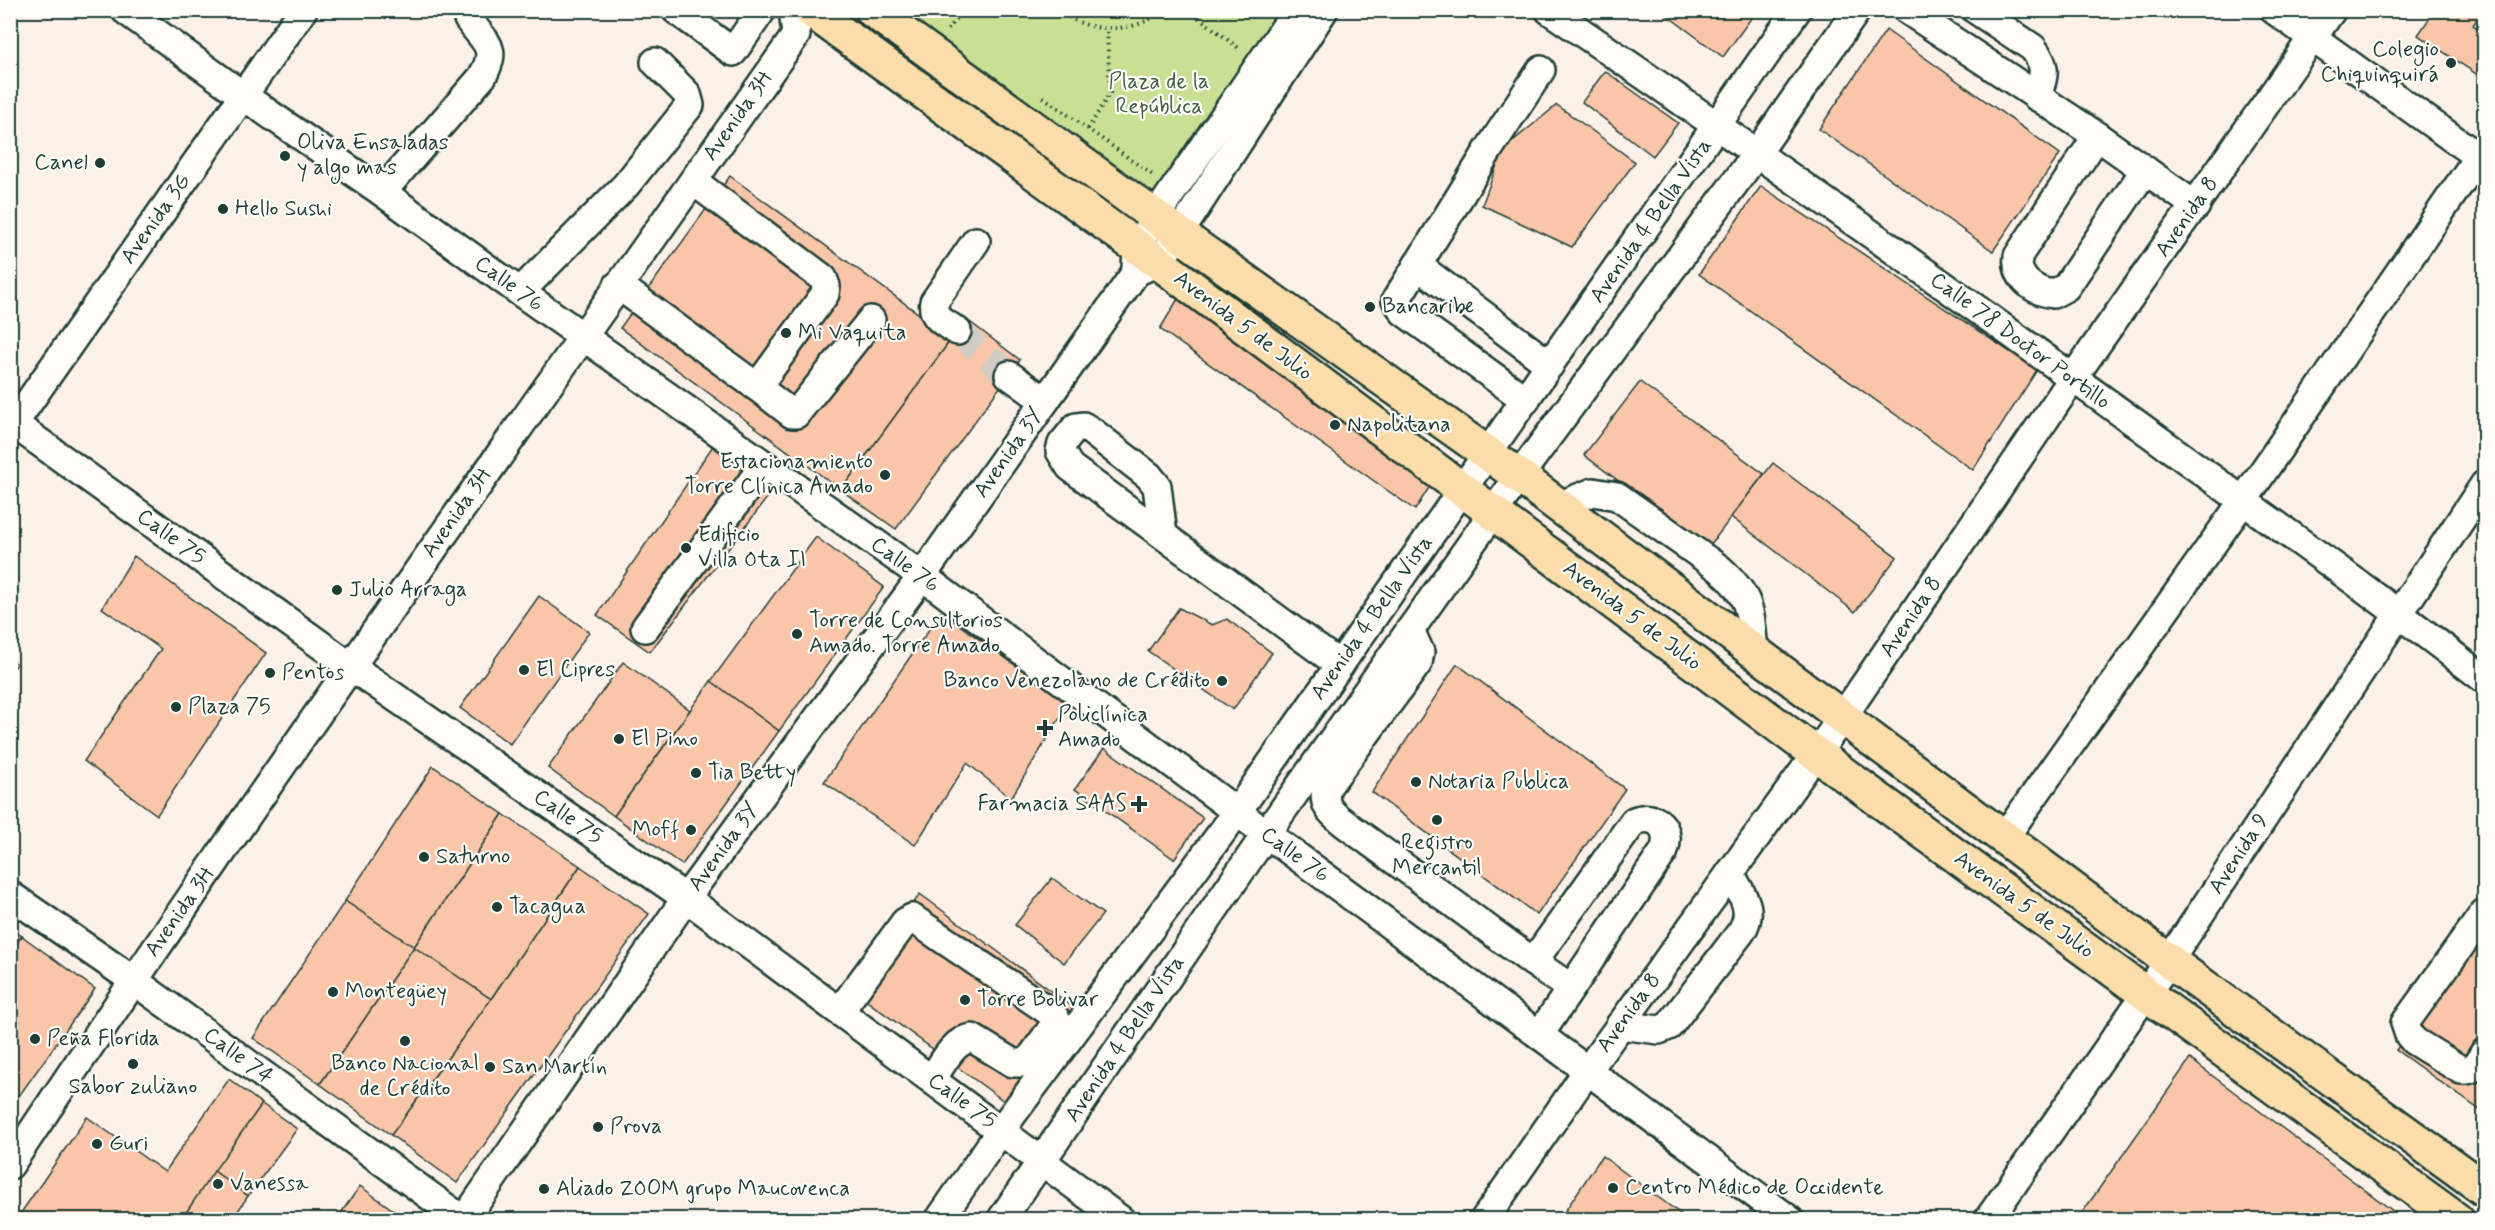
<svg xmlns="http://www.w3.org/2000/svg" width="2495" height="1230" font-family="Mynerve,sans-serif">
	<rect width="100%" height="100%" fill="#fcf1e8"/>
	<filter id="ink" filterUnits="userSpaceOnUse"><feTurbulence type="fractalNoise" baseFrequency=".0167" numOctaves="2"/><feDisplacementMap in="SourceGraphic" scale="12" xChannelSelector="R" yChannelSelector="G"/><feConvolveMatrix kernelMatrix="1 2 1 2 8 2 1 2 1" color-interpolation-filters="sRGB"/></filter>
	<g filter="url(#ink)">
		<polygon fill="#c8df94" stroke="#748e64" stroke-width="1.5" points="902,11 1314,11 1182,216"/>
		<g fill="#fac6aa" stroke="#1f3d34" stroke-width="1.5">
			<polygon points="1660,10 1757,10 1723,57"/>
			<polygon points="2435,10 2483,10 2473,25 2484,33 2484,79 2418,35"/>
			<polygon points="1886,30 2060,154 1993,251 1819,129"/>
			<polygon points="1605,71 1678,123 1653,156 1582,102"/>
			<polygon points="1557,105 1635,162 1572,247 1482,205 1503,149"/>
			<polygon points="730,176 952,338 841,490 620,328"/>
			<polygon points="1761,186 2037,370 1973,470 1699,274"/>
			<polygon points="1182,292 1437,475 1415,510 1160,329"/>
			<polygon points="966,319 1020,360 896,529 841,490"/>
			<polygon points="1640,382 1764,474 1708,548 1584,455"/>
			<polygon points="719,437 780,481 650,652 597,615"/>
			<polygon points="1773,463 1897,557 1855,612 1731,517"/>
			<polygon points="816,537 884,587 779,731 711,681"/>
			<polygon points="134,556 266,653 157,815 84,761 161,649 102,608"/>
			<polygon points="539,596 589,632 510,744 460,708"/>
			<polygon points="1179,608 1212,625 1227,619 1272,653 1233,710 1148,651"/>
			<polygon points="941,612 1069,703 1011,798 967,763 915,845 824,782"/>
			<polygon points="10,659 17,664 10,673"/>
			<polygon points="623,662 690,710 614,816 548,768"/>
			<polygon points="1457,664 1625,789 1537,915 1372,792"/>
			<polygon points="711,681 779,731 682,865 614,816"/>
			<polygon points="1104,748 1203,818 1174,859 1075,789"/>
			<polygon points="433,766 503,814 414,947 345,901"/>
			<polygon points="503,814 580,866 491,999 414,947"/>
			<polygon points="580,866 649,914 457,1183 391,1135 491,999"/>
			<polygon points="1052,878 1103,914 1064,963 1015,925"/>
			<polygon points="920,894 1077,1010 1008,1104 852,990"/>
			<polygon points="345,901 414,947 320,1084 253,1038"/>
			<polygon points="10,929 22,936 10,952"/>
			<polygon points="2484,929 2484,1113 2396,1050"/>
			<polygon points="22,936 95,989 19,1096 10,1090 10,952"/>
			<polygon points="414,947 491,999 391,1135 320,1084"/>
			<polygon points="2190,1059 2405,1220 2077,1220"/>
			<polygon points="229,1079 262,1104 181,1220 16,1220 87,1117 165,1172"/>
			<polygon points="262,1104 297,1129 248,1196 214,1171"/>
			<polygon points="1602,1156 1689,1220 1559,1220"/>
			<polygon points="214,1171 248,1196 232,1220 181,1220"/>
			<polygon points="360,1186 407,1220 336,1220"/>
		</g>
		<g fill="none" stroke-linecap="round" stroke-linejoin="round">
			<polyline stroke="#d0cdc4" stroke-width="27" stroke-dasharray="27 14" stroke-linecap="butt" points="957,331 1009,375"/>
			<defs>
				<g id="minor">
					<polyline points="125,10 242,95 382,192 520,292 922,576 1237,812 1790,1220"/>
					<polyline points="676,10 733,52 762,10"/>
					<path d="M1549,10c207,141 411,286 614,433 107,78 217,154 321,236"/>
					<polyline points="1907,10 2097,136 2196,206"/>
					<path d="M1976,10l57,38c15,20 11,26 4,49"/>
					<polyline points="2274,10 2484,161"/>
					<path d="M2097,136l-79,120c-3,21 14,35 35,38l13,-7 79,-117"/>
					<path d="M382,192l100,-115c17,-30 4,-33 -14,-58"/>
					<polyline points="1417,265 1550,365"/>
					<polyline points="1136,268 1137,248 1155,217 1297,10"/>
					<polyline points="618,285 757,387 825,294 826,286 823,278 693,181"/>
					<polyline points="520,292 626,185 690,105 687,94 655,62"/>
					<path d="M957,331c-12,-8 -26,-13 -23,-29l42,-61"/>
					<polyline points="1009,375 1045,401"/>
					<polyline points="757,387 792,414 796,414 871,320"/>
					<polyline points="1526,400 1404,312 1396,300 1489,149 1541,70"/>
					<polyline points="10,421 350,666 686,898 1121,1220"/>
					<polyline points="10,429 303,10"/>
					<path d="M1558,506l35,-14 24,4 103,73c32,29 30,42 34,83"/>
					<polyline points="1163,535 1157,486 1149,476 1091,431 1083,426 1076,427 1062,444 1060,451 1070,467 1340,665"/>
					<polyline points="645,628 764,465"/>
					<path d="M1410,630l10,22 -2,11 -91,124c-6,17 4,26 17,36l189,139 101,-141c23,-9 38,8 30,30l-124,183"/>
					<polyline points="2004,838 2243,501 2478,157"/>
					<polyline points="10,895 133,980 463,1220"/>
					<path d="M2484,913l-79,110 4,12 5,6 47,29c13,2 17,-7 23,-17"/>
					<polyline points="1533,962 1571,988"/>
					<path d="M840,1011l65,-89 7,-4 138,94 6,7 -1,5 -28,39h-14l-41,-25c-19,2 -30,27 -40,41"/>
					<path d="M1620,1025l39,5 10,-4 72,-94c15,-23 0,-38 -11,-59"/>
					<path d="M10,1165c254,-382 522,-755 786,-1130l-3,-25"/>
					<polyline points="464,1220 686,898 922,576 1136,272 1158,262 1179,234 1324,10"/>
					<polyline points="939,1220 1001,1130 1237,812 1797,10"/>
					<polyline points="1001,1220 1266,834 1519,476 1757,153 1857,10"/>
					<polyline points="1484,1220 1588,1070 1842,718 2073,378 2332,10"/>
					<polyline points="1988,1220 2169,961 2484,485"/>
				</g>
				<g id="major">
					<polyline points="810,10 1158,262 1816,754 2457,1220"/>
					<polyline points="872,10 1179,234 1519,476 2169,961 2484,1189"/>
				</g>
			</defs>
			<use href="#minor" stroke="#1f3d34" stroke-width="32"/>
			<use href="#major" stroke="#1f3d34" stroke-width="38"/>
			<g stroke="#1f3d34" stroke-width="4" stroke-dasharray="1.5 4.5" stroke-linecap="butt">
				<path d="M1059,10c29,25 76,24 105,0"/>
				<polyline points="1189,10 1240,49"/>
				<polyline points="948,30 962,10"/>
				<polyline points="1043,97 1154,176"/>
				<polyline points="1088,129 1110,93 1107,29"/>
			</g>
			<use href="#minor" stroke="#fdfcf7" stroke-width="27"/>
			<use href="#major" stroke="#faddab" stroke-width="33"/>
		</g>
	</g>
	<g fill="#1f3d34" stroke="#fdfcf7" stroke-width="2">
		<circle cx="2451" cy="63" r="6"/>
		<circle cx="285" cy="156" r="6"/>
		<circle cx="100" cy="163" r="6"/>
		<circle cx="223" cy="209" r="6"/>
		<circle cx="1370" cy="307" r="6"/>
		<circle cx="786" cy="333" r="6"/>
		<circle cx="1335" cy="425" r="6"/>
		<circle cx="885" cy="475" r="6"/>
		<circle cx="686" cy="548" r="6"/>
		<circle cx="337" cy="590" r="6"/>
		<circle cx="797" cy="634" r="6"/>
		<circle cx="524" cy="670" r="6"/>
		<circle cx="270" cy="673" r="6"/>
		<circle cx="1222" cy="681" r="6"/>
		<circle cx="176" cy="707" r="6"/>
		<path d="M1042 719h6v6h6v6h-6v6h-6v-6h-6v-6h6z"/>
		<circle cx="619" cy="739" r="6"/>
		<circle cx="696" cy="773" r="6"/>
		<circle cx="1416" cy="782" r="6"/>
		<path d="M1136 795h6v6h6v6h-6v6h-6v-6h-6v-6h6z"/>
		<circle cx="1437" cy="820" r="6"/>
		<circle cx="691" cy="830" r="6"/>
		<circle cx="424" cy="857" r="6"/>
		<circle cx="497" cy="907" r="6"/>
		<circle cx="333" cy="992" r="6"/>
		<circle cx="965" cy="1000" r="6"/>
		<circle cx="35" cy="1039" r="6"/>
		<circle cx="405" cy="1041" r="6"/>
		<circle cx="133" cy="1064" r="6"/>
		<circle cx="490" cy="1067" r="6"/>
		<circle cx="598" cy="1127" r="6"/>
		<circle cx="97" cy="1144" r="6"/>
		<circle cx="218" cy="1184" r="6"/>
		<circle cx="1613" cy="1188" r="6"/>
		<circle cx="544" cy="1189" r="6"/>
	</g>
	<g text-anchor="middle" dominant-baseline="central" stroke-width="4.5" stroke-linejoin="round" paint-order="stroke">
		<g font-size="22" fill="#1f3d34" stroke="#fdfcf7" text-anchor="start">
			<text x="2439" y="50" text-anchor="end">Colegio<tspan x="2439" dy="25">Chiquinquirá</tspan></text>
			<text x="297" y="143">Oliva Ensaladas<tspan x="297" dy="25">y algo mas</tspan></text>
			<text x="88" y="163" text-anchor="end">Canel</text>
			<text x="235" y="209">Hello Sushi</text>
			<text x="1382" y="307">Bancaribe</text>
			<text x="798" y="333">Mi Vaquita</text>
			<text x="1347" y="425">Napolitana</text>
			<text x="873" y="462" text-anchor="end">Estacionamiento<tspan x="873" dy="25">Torre Clínica Amado</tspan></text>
			<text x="698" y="535">Edificio<tspan x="698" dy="25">Villa Ota II</tspan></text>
			<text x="349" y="590">Julio Arraga</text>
			<text x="809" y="621">Torre de Consultorios<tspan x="809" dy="25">Amado. Torre Amado</tspan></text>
			<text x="536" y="670">El Cipres</text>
			<text x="282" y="673">Pentos</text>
			<text x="1210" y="681" text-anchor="end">Banco Venezolano de Crédito</text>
			<text x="188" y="707">Plaza 75</text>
			<text x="1058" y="715">Policlínica<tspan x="1058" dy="25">Amado</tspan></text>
			<text x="631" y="739">El Pino</text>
			<text x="708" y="773">Tia Betty</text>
			<text x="1428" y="782">Notaria Publica</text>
			<text x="1127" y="804" text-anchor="end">Farmacia SAAS</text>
			<text x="679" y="830" text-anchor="end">Moff</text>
			<text x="1437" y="843" text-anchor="middle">Registro<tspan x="1437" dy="25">Mercantil</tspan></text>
			<text x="436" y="857">Saturno</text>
			<text x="509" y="907">Tacagua</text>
			<text x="345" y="992">Montegüey</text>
			<text x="977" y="1000">Torre Bolivar</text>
			<text x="47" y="1039">Peña Florida</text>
			<text x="405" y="1064" text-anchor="middle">Banco Nacional<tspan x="405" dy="25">de Crédito</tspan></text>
			<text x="502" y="1067">San Martín</text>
			<text x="133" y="1087" text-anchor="middle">Sabor zuliano</text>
			<text x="610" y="1127">Prova</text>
			<text x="109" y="1144">Guri</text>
			<text x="230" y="1184">Vanessa</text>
			<text x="1625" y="1188">Centro Médico de Occidente</text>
			<text x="556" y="1189">Aliado ZOOM grupo Maucovenca</text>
		</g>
		<g font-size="22" fill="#415d47" stroke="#fdfcf7">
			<text x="1159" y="82">Plaza de la<tspan x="1159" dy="25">República</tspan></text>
		</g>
		<g font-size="22" fill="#1f3d34" stroke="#fdfcf7">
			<text transform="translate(738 116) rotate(-55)">Avenida 3H</text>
			<text transform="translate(2187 217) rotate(-55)">Avenida 8</text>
			<text transform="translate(156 219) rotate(-55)">Avenida 3G</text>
			<text transform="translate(1651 221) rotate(-55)">Avenida 4 Bella Vista</text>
			<text transform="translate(509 284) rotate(36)">Calle 76</text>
			<text transform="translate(1243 326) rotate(37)">Avenida 5 de Julio</text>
			<text transform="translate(2020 341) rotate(36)">Calle 78 Doctor Portillo</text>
			<text transform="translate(1009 453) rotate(-55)">Avenida 3Y</text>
			<text transform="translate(457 513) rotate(-55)">Avenida 3H</text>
			<text transform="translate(171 537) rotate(36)">Calle 75</text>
			<text transform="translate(905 565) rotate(36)">Calle 76</text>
			<text transform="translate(1632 616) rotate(37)">Avenida 5 de Julio</text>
			<text transform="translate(1911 617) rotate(-56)">Avenida 8</text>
			<text transform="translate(1372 618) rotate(-55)">Avenida 4 Bella Vista</text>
			<text transform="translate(568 817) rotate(35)">Calle 75</text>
			<text transform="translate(724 847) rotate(-54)">Avenida 3Y</text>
			<text transform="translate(2239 854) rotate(-57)">Avenida 9</text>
			<text transform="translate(1295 855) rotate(36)">Calle 76</text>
			<text transform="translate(2024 905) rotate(36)">Avenida 5 de Julio</text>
			<text transform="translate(180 912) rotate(-55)">Avenida 3H</text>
			<text transform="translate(1629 1013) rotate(-54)">Avenida 8</text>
			<text transform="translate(1125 1039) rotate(-56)">Avenida 4 Bella Vista</text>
			<text transform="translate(238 1056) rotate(36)">Calle 74</text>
			<text transform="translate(962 1101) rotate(36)">Calle 75</text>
		</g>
	</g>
	<rect width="2495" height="1230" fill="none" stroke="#fdfcf7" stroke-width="36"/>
	<rect x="18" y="18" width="2459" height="1194" fill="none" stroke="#1f3d34" stroke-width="2" filter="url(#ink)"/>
</svg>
